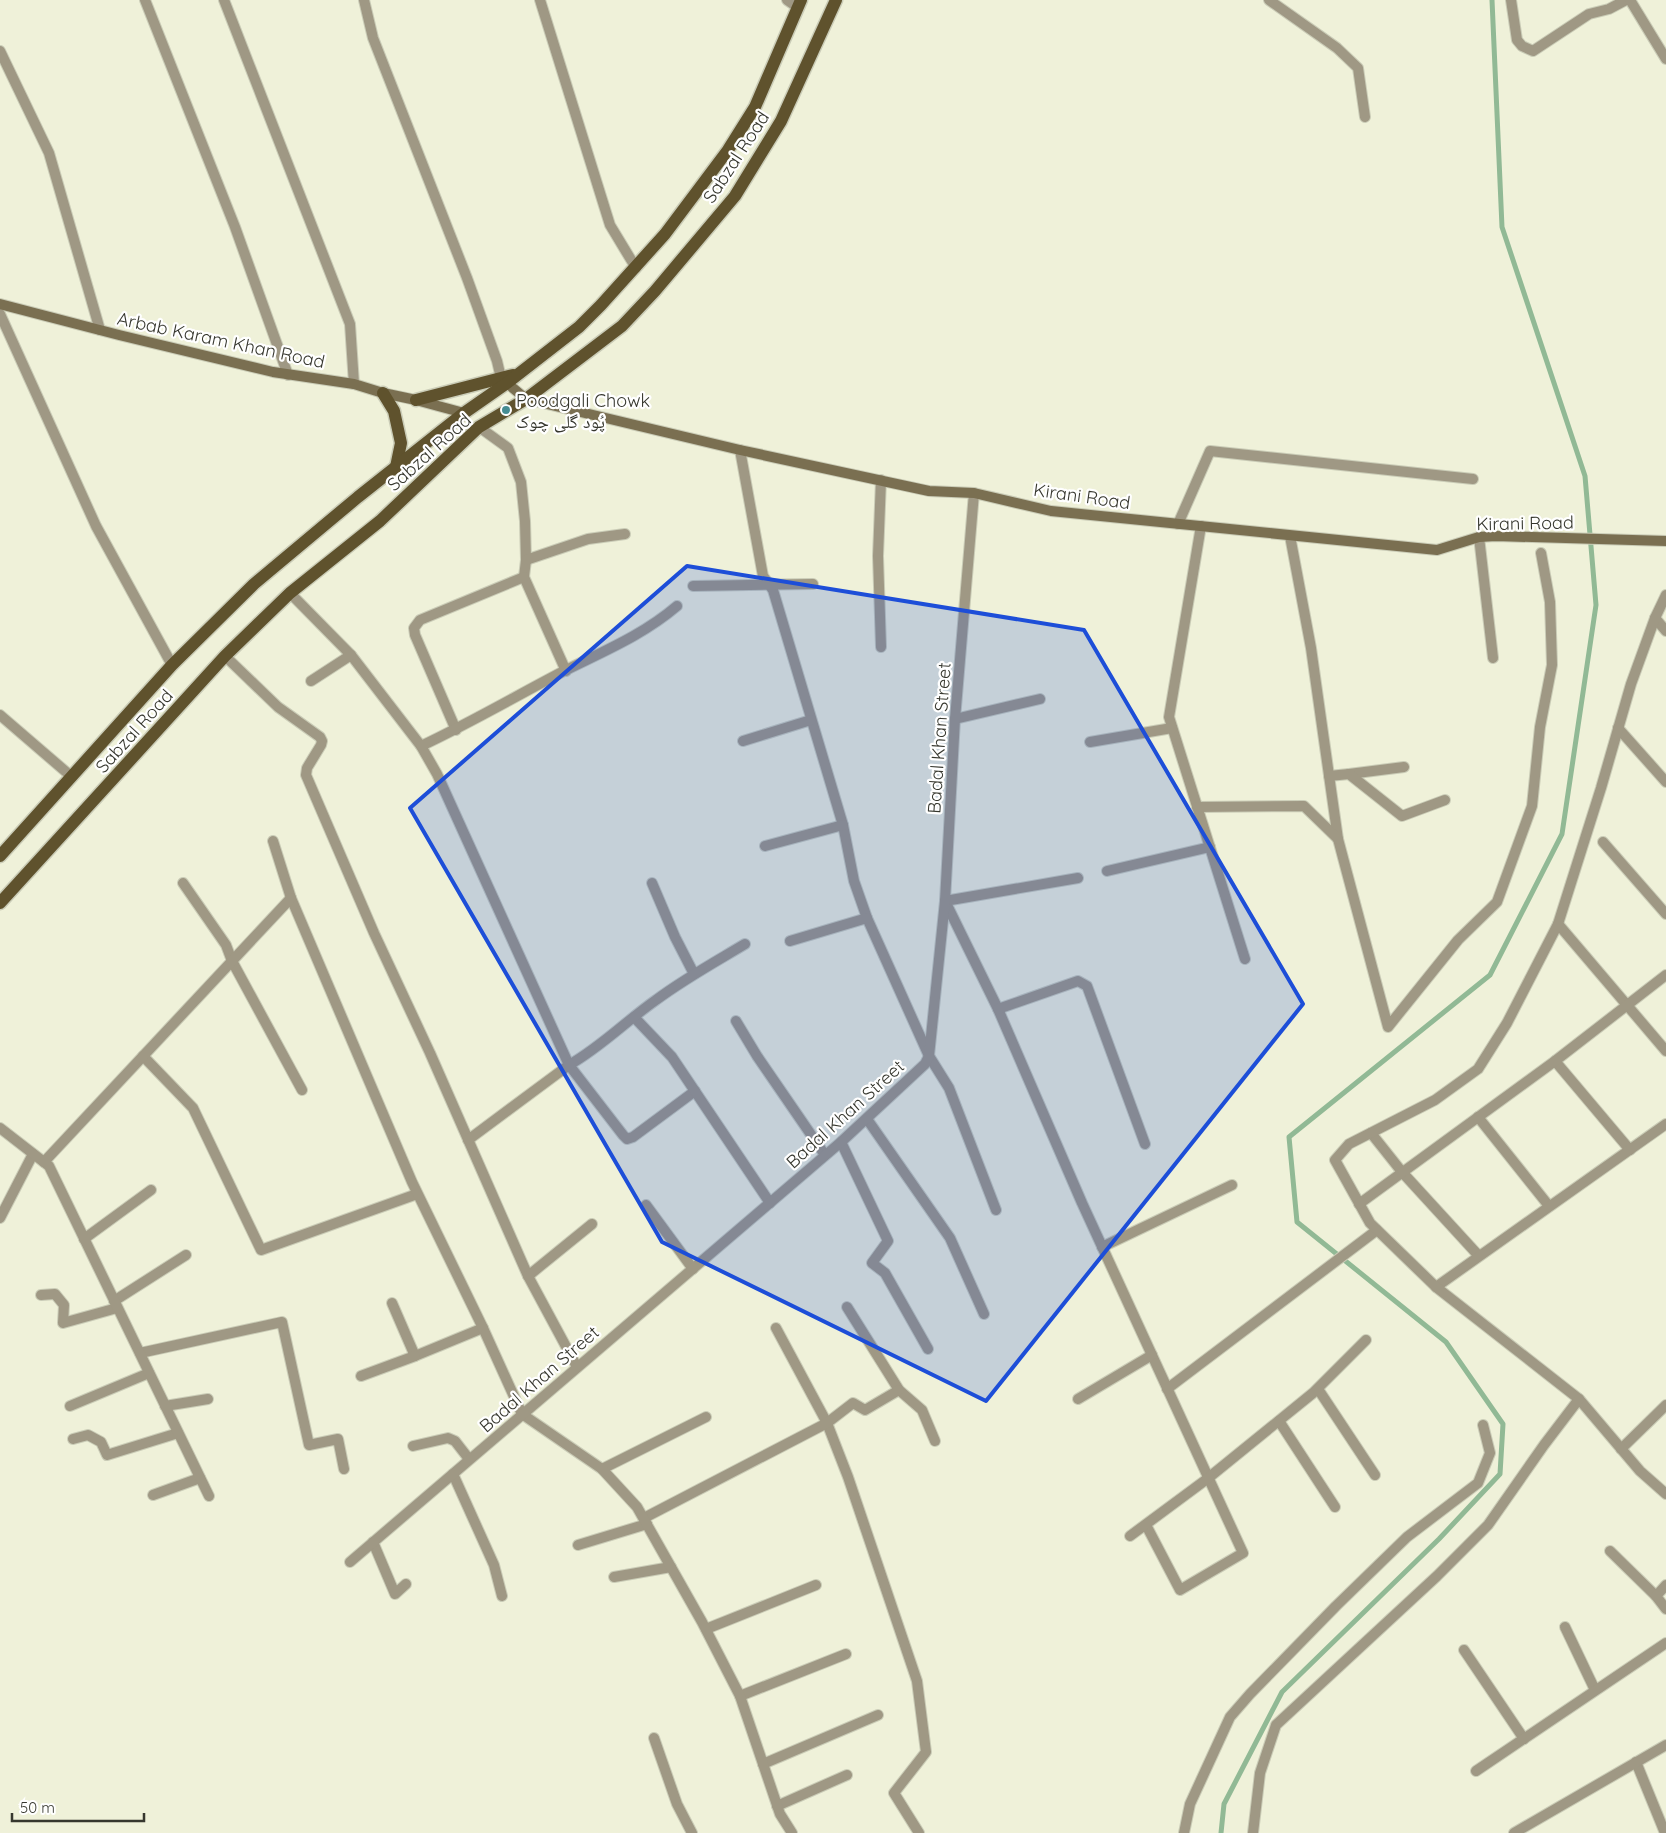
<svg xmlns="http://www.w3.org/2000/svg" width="1666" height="1833" font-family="Quicksand,'Noto Naskh Arabic',sans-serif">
	<rect width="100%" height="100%" fill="#eff1d9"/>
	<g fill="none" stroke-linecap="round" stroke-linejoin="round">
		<polyline stroke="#91b995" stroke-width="5" points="1221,1833 1224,1804 1282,1692 1439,1539 1500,1474 1503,1424 1446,1342 1297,1222 1289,1137 1490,975 1562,834 1596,605 1585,476 1502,227 1492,0"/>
		<defs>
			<g id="lane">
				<polyline points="145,0 235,227 288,375"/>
				<polyline points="224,0 350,324 354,384"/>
				<polyline points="364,0 373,38 467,278 497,361 501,378"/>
				<polyline points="540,0 610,225 636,268"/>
				<polyline points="787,0 797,7"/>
				<polyline points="0,51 49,153 100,330"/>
				<polyline points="0,314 96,526 172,665"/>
				<polyline points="479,427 508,448 521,482 525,521 526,560 524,577 566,671"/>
				<polyline points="740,450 763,576 773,590 843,825 854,881 867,918 929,1056 949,1088 996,1210"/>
				<polyline points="1178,524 1210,451 1473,479"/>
				<polyline points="1201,526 1169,717 1245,959"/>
				<polyline points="1290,536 1311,648 1338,839 1388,1027 1458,940 1497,902 1532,806 1540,727 1552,665 1550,602 1541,553"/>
				<polyline points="1479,537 1493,658"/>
				<polyline points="526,560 588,539 625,534"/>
				<polyline points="693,586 813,584"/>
				<polyline points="290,593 351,655 421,746 437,774 569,1065 623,1135 627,1139 633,1137 695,1091"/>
				<polyline points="1655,618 1666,631"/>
				<polyline points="881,647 878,556 881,480"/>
				<polyline points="225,656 278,707 320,737 322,741 321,745 307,768 306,775 374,933 430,1053 528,1276 577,1367"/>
				<polyline points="311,681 351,655"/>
				<polyline points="0,715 72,777"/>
				<polyline points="955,719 1040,699"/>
				<polyline points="1618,728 1666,782"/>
				<polyline points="456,730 415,635 414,628 420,620 524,577"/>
				<polyline points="743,741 811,720"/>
				<polyline points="1090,742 1172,728"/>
				<path d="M421,746c49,-23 95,-50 143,-75 40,-20 79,-36 113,-65"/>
				<polyline points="1349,774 1404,767"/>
				<polyline points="1329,776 1349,774 1402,816 1445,800"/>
				<polyline points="1197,807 1304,806 1338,839"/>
				<polyline points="1603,842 1666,914"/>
				<polyline points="765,846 843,825"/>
				<polyline points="1107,871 1210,847"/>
				<polyline points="1078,878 945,901 998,1009 1082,1203 1243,1553 1180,1590 1146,1525"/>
				<polyline points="183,883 226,945 232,961 302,1090"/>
				<polyline points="652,883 675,937 694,974"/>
				<polyline points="1558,924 1666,1051"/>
				<polyline points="790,941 867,918"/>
				<polyline points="998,1009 1078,981 1087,986 1145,1144"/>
				<polyline points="634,1017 672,1057 770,1203"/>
				<polyline points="736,1021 757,1056 825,1155"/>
				<polyline points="143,1056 193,1108 261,1250 417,1194"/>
				<polyline points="1555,1061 1630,1150"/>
				<polyline points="1478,1117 1549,1206"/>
				<polyline points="867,1119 950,1238 984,1314"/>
				<polyline points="1371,1133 1402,1172 1478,1255"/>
				<path d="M468,1140l101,-75c32,-18 57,-44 87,-65 28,-21 59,-38 89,-56"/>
				<polyline points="841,1142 888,1241 872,1263 885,1273 928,1349"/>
				<polyline points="646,1205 693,1269"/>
				<polyline points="0,1218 33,1154"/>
				<polyline points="84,1239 151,1190"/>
				<polyline points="1102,1247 1232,1185"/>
				<polyline points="528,1276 592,1224"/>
				<polyline points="1436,1287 1666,1124"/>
				<polyline points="41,1295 55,1294 64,1305 63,1323 117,1308"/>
				<polyline points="114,1301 186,1255"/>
				<polyline points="392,1303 415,1356 483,1328"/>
				<polyline points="847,1307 899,1390 922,1410 935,1441"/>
				<polyline points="776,1328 827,1423 848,1477 917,1681 926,1752 894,1793 919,1833"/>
				<polyline points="140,1353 282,1322 309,1445 338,1439 344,1469"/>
				<polyline points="361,1376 415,1356"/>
				<polyline points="1167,1389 1377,1230"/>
				<polyline points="1318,1389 1375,1475"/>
				<polyline points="1078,1399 1152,1355"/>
				<polyline points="70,1406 149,1373"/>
				<polyline points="165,1406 208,1399"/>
				<polyline points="1279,1421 1335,1507"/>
				<polyline points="73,1439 88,1435 101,1442 107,1455 178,1433"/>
				<polyline points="413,1446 448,1438 455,1441 469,1459"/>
				<polyline points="1621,1449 1666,1405"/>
				<polyline points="602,1469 706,1417"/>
				<polyline points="453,1474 494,1565 502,1596"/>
				<polyline points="153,1495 200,1478"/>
				<polyline points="644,1518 827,1423 853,1403 865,1410 899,1390"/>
				<polyline points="1130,1536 1207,1479 1313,1393 1366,1340"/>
				<polyline points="373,1542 395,1594 406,1584"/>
				<polyline points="578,1545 647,1524"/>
				<polyline points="1610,1551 1656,1596"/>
				<polyline points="614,1577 671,1567"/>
				<polyline points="1565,1627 1595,1690"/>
				<polyline points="706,1629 816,1585"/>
				<polyline points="1464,1650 1524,1739"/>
				<polyline points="740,1696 846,1654"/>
				<polyline points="1636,1762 1665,1833"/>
				<polyline points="763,1764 878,1715"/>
				<polyline points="1476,1771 1666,1643"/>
				<polyline points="777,1806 847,1775"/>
				<polyline points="1184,1833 1190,1804 1230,1717 1250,1694 1336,1606 1407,1537 1478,1483 1490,1453 1483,1425"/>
				<polyline points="1514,1833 1666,1745"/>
			</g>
			<g id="street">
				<polyline points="1269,0 1337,48 1358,68 1365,117"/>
				<polyline points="1511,0 1517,40 1522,46 1533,51 1589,14 1609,9 1626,0"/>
				<polyline points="1630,0 1666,59"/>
				<polyline points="1666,595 1655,618 1631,684 1601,788 1558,924 1507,1023 1478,1069 1435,1100 1349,1144 1335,1160 1370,1223 1436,1287 1579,1399 1640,1471 1666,1494"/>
				<polyline points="273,841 291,898 412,1182 483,1328 522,1414 602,1469 637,1507 702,1622 740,1696 780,1814 792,1833"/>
				<polyline points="0,1128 49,1166 209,1496"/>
				<polyline points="44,1162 291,898"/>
				<polyline points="1359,1204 1555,1061 1666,975"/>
				<polyline points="350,1562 841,1142 925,1064 929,1056 945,901 955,719 974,493"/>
				<polyline points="1666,1585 1656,1596 1666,1609"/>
				<polyline points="654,1738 677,1804 692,1833"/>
				<polyline points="1253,1833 1260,1773 1276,1725 1437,1576 1488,1525 1544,1445 1579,1399"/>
			</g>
			<g id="secondary">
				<polyline points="0,304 119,335 273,372 354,384 383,393 416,400 464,413"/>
				<polyline points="507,383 526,399 740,450 929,491 974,493 1051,511 1437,550 1479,537 1496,536 1666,541"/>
			</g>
			<g id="primary">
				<polyline points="383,393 394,411 401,443 396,467"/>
				<polyline points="416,400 513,375"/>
				<polyline points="0,856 172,665 254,584 358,497 464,413 507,383 579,327 601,305 665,234 728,150 755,107 801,0"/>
				<polyline points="0,903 225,656 290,593 380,521 479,427 526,399 622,326 655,291 735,196 781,121 836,0"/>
			</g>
		</defs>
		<use href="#lane" stroke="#caccb7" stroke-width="12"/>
		<use href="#street" stroke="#caccb7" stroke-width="12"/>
		<use href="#secondary" stroke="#caccb7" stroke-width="12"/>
		<use href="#primary" stroke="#caccb7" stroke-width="15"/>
		<use href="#lane" stroke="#9f9884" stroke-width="10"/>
		<use href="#street" stroke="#9f9884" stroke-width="10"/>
		<use href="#secondary" stroke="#7a6f51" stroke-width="10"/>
		<use href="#primary" stroke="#5f522d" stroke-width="12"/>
	</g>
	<path fill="#1d4ed8" fill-opacity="0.2" stroke="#1d4ed8" stroke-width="4" stroke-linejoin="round" d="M687,566l397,64 219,374 -317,397 -324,-159 -252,-434z"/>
	<circle fill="#458c93" stroke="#fff" stroke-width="2" cx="506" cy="410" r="5"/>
	<g text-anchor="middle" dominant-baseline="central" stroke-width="4.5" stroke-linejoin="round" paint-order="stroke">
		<g font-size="18" fill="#36372e" stroke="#fff">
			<text transform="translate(736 157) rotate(-57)">Sabzal Road</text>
			<text transform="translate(221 340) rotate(12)">Arbab Karam Khan Road</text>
			<text transform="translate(429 452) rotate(-42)">Sabzal Road</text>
			<text transform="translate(1082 496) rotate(8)">Kirani Road</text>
			<text transform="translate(1525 523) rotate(-1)">Kirani Road</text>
			<text transform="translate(134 731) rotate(-48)">Sabzal Road</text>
			<text transform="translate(939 738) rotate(-86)">Badal Khan Street</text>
			<text transform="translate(845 1114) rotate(-42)">Badal Khan Street</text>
			<text transform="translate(539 1379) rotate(-41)">Badal Khan Street</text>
		</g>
		<g font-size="18" fill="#36372e" stroke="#fff" text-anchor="start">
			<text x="516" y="400">Poodgali Chowk<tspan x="516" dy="21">پُود گلی چوک</tspan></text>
		</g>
	</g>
	<path d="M12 1813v8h132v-8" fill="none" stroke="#36372e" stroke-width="2.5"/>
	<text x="20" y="1813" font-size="15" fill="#36372e" stroke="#ffffff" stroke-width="4" paint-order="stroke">50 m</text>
</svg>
